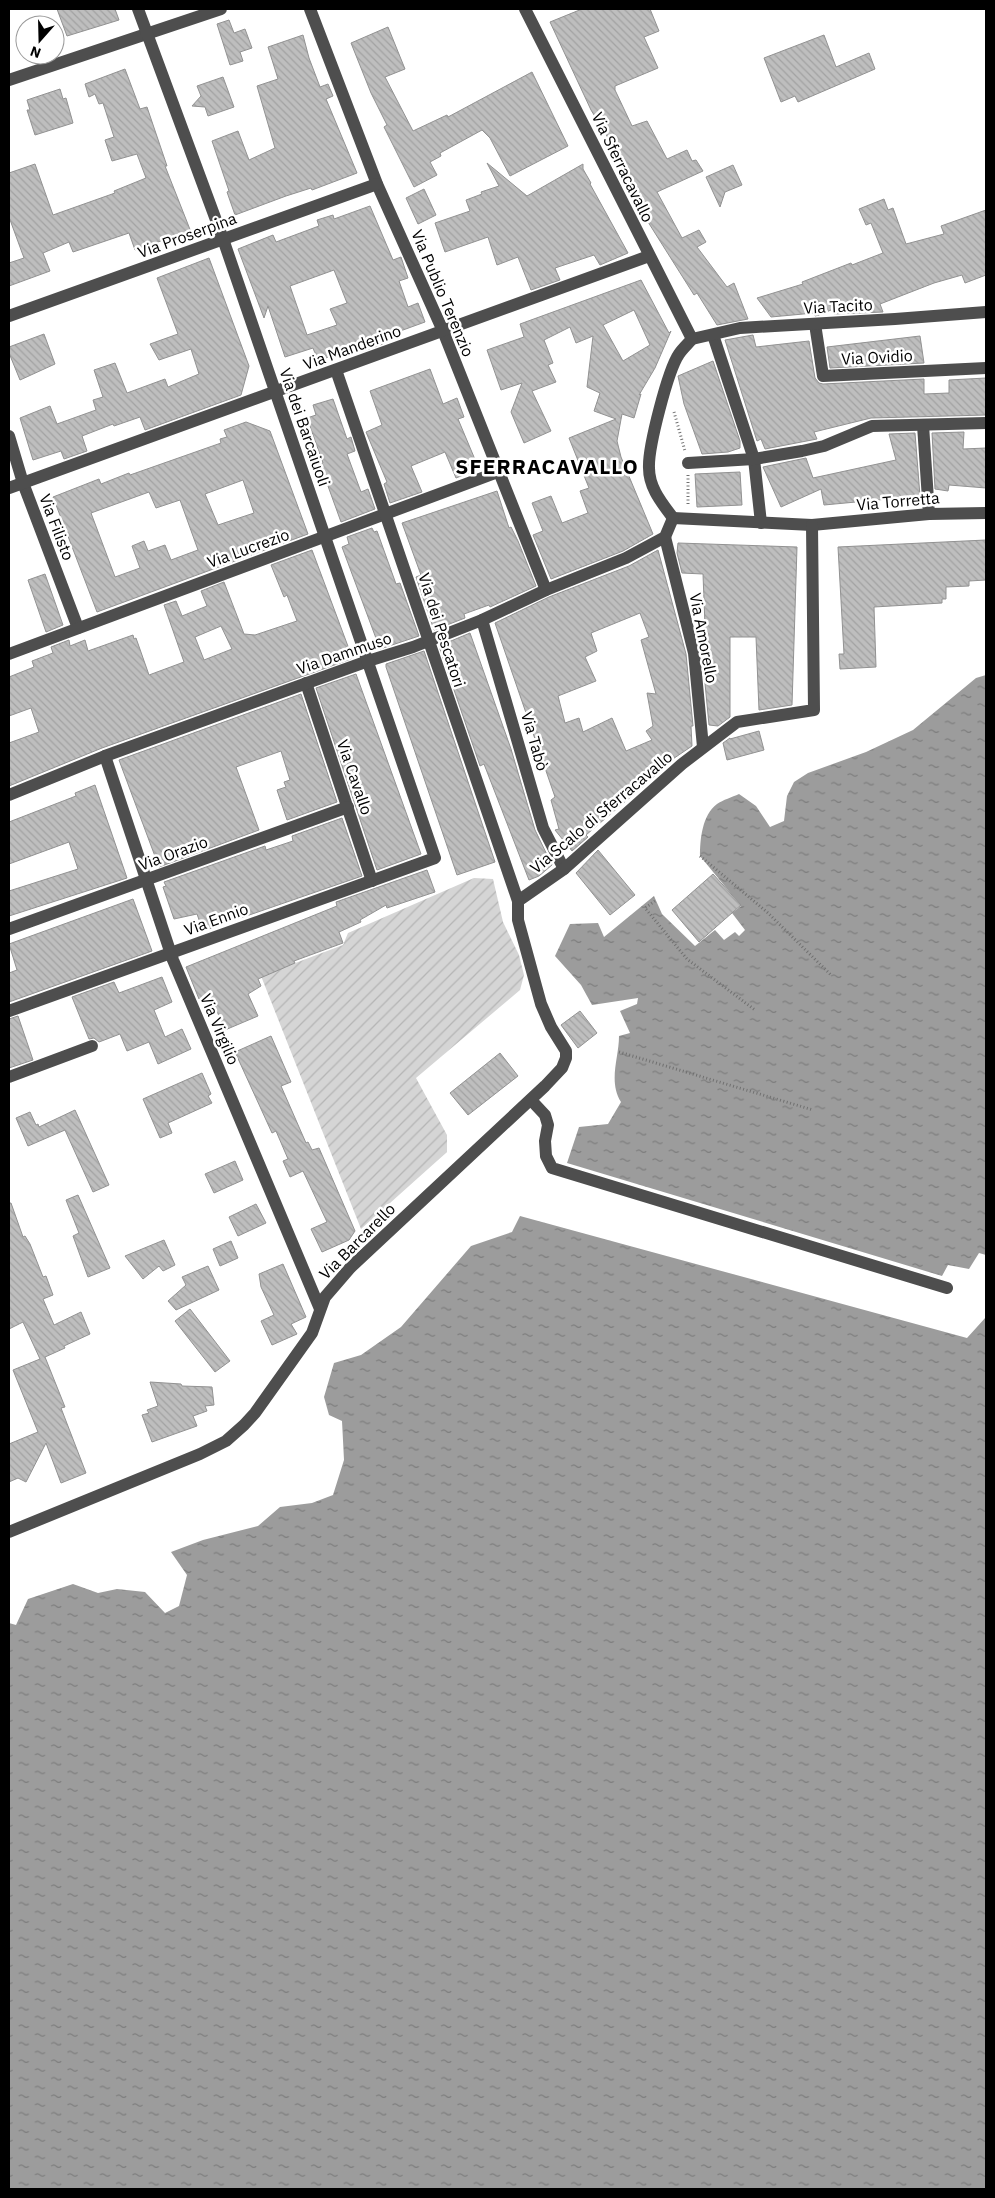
<svg xmlns="http://www.w3.org/2000/svg" width="995" height="2198" font-family="'IBM Plex Sans',sans-serif">
	<defs>
		<pattern id="garden-furrows" width="10" height="10" patternUnits="userSpaceOnUse" patternTransform="scale(1.25)"><rect width="10" height="10" fill="#d5d5d5"/><path d="M-1 1l2-2M0 10L10 0M9 11l2-2" fill="none" stroke="#b5b5b5"/></pattern>
		<pattern id="water-ripples" width="26" height="14" patternUnits="userSpaceOnUse" patternTransform="scale(1.25)"><rect width="26" height="14" fill="#9c9c9c"/><path d="M2 4q2-2 4 0t4 0M15 11q2-2 4 0t4 0" fill="none" stroke="#7d7d7d"/></pattern>
		<pattern id="building-back-hatch" width="6" height="6" patternUnits="userSpaceOnUse" patternTransform="scale(1.25)"><rect width="6" height="6" fill="#bebebe"/><path d="M-1 5l2 2M0 0l6 6M5-1l2 2" fill="none" stroke="#a2a2a2"/></pattern>
	</defs>
	<rect width="100%" height="100%" fill="#fff"/>
	<polygon fill="url(#garden-furrows)" points="474,878 493,879 503,922 519,955 524,975 520,990 416,1078 447,1135 447,1152 361,1229 261,976 343,945 348,933"/>
	<g fill="url(#water-ripples)">
		<path d="M986,675v580l-7,-2 -10,16 -21,-4 -6,11 -375,-113 12,-36 29,-3 13,-22c-13,-21 -2,-44 -2,-66l11,-3 -10,-22 17,-7 1,-6 -46,7 -11,-20 -26,-29 15,-32 28,-1 6,14 50,-41 8,18 33,32 20,-16 9,10 11,-8 4,4 6,-6 -13,-17 9,-7 -41,-50c0,-16 2,-41 17,-52 6,-4 15,-7 22,-10l17,12 14,21 14,-6 3,-25 7,-14 14,-9 58,-21 47,-22 63,-52z"/>
		<polygon points="520,1216 967,1338 986,1317 986,2189 9,2189 9,1623 16,1625 28,1599 73,1584 98,1593 117,1589 145,1592 165,1613 179,1606 187,1575 171,1552 203,1540 258,1526 280,1507 312,1503 333,1495 344,1460 342,1421 329,1415 324,1397 334,1363 361,1355 401,1327 471,1246 512,1232"/>
	</g>
	<g fill="url(#building-back-hatch)" stroke="#929292" fill-rule="evenodd">
		<polygon points="57,9 115,9 119,20 67,36"/>
		<polygon points="582,9 650,9 659,31 644,37 658,68 615,86 615,90 632,126 647,121 667,159 687,150 692,161 696,160 703,171 657,192 682,238 699,230 706,242 697,247 727,287 734,283 748,319 717,325 697,293 694,295 643,214 610,148 613,146 591,110 550,22"/>
		<polygon points="229,20 234,33 245,29 252,48 240,52 243,61 230,65 217,24"/>
		<polygon points="388,27 405,69 385,77 413,131 447,115 448,117 532,72 568,146 510,176 490,138 482,130 440,153 441,156 430,162 437,175 414,187 384,127 387,125 371,93 351,43"/>
		<polygon points="303,35 309,58 320,87 328,84 333,96 326,99 357,173 312,190 311,188 286,196 235,215 227,192 229,191 212,141 238,131 249,160 275,148 257,86 278,79 268,47"/>
		<polygon points="824,35 836,67 869,53 875,69 798,102 795,96 781,102 764,58"/>
		<polygon points="125,69 140,109 147,107 167,166 165,166 191,232 179,237 178,235 135,250 129,233 73,252 69,242 43,253 50,271 9,286 9,263 24,258 9,217 9,173 35,164 53,215 115,193 114,191 146,178 137,154 112,161 105,140 114,137 103,103 99,104 95,94 89,97 85,84"/>
		<polygon points="223,77 234,107 208,116 205,107 192,106 201,96 197,86"/>
		<polygon points="60,89 63,99 66,98 73,123 35,135 27,110 30,110 27,100"/>
		<polygon points="487,163 527,196 583,164 583,169 591,183 590,184 628,253 600,265 594,255 555,268 560,280 531,290 518,257 497,265 488,237 445,252 435,223 470,211 466,200 482,194 481,192 499,186"/>
		<polygon points="733,165 742,185 725,192 720,207 706,177"/>
		<polygon points="424,189 436,215 418,224 406,198"/>
		<polygon points="884,199 888,210 893,208 906,244 944,234 941,226 986,210 986,275 965,283 962,275 934,283 880,304 883,312 834,314 831,310 819,315 815,316 814,313 771,317 757,298 803,284 802,282 851,263 852,265 883,253 871,223 866,225 859,209"/>
		<path d="M370,206l23,54 8,-3 7,21 -9,3 9,26 10,-4 7,19 -44,16 2,6 -20,7 -3,-6 -42,16 -5,-13 -28,9 -17,-51 -4,12 -26,-69 35,-14 3,7 43,-16 -2,-6 16,-5 1,4zM334,270l13,33 -17,6 7,16 -30,10 -17,-49z"/>
		<polygon points="209,258 249,366 241,395 145,430 140,417 114,426 113,424 82,436 87,451 64,459 61,451 33,460 20,418 50,406 57,424 96,410 93,400 103,397 94,370 115,363 127,393 165,379 168,387 199,374 191,349 159,360 150,344 178,334 157,278"/>
		<path d="M641,280l28,53 2,-2 -16,37 -16,27 2,-1 -7,24 -12,-4 -5,27 4,16 32,77 -30,17 -72,28 -18,-44 10,-4 -11,-28 19,-7 11,27 26,-10 -8,-22 9,-3 -20,-50 47,-19 -22,-8 6,-18 -13,-6 6,-51 -17,7 -6,-16 -26,13 9,23 -5,2 8,17 -24,9 19,40 -27,12 -13,-31 11,-29 -21,7 -14,-40 37,-13 -4,-13zM634,310l16,35 -27,16 -20,-36z"/>
		<polygon points="44,334 55,364 20,380 9,353 9,347"/>
		<polygon points="753,335 756,347 809,341 815,378 819,383 823,384 924,379 924,394 949,393 949,380 986,378 986,415 871,418 814,432 817,439 765,449 761,439 757,441 725,340"/>
		<polygon points="920,336 924,363 830,368 827,347"/>
		<polygon points="713,361 740,441 740,448 728,452 702,454 684,404 678,376"/>
		<polygon points="430,369 443,404 457,398 464,417 458,419 479,469 456,478 445,452 411,466 422,492 390,503 384,484 387,482 366,432 382,425 370,391"/>
		<polygon points="333,399 347,439 351,437 355,451 347,454 361,492 368,489 375,509 341,522 320,464 323,463 307,418 316,415 313,405"/>
		<path d="M246,422l24,9 38,103 -211,78 -44,-115 46,-18 2,5 28,-11 1,2 91,-32 -1,-4 7,-2 -3,-7zM243,480l11,33 -36,12 -13,-31zM149,492l7,16 24,-8 18,50 -27,10 -6,-15 -17,6 -4,-10 -12,5 8,22 -25,9 -24,-64z"/>
		<polygon points="964,432 963,449 986,448 986,488 949,485 948,491 935,489 932,433"/>
		<polygon points="915,433 920,496 824,505 821,489 781,507 763,467 806,458 813,478 896,460 889,434"/>
		<polygon points="740,472 742,505 697,507 695,474"/>
		<polygon points="497,491 509,528 511,527 518,541 536,586 490,607 489,605 464,614 465,618 434,630 416,577 421,575 402,523"/>
		<polygon points="372,528 374,532 377,531 396,584 400,583 419,636 380,649 342,547 349,544 347,537"/>
		<polygon points="986,540 986,580 969,581 969,586 946,587 946,599 942,599 942,603 874,607 876,667 840,669 839,654 844,654 838,547"/>
		<polygon points="678,543 797,547 792,705 759,710 756,637 730,637 730,717 718,726 709,725 702,652 696,628 705,626 703,574 682,573 677,553"/>
		<path d="M312,550l40,107 -1,2 -249,89 -93,38v-43l30,-11 -8,-24 -22,8v-39l25,-10 -2,-6 21,-8 -2,-6 18,-7 1,6 15,-6 3,11 45,-16 1,4 2,-1 13,37 35,-13 -20,-57 12,-4 6,15 25,-10 -6,-15 23,-9 20,52 11,1 42,-14 -10,-26 -3,2 -13,-32zM221,626l11,23 -28,11 -9,-23z"/>
		<path d="M658,550l28,104 7,72h-2l1,20 -28,19 -9,11 -69,59 2,2 -16,14 -17,-21 4,-1 -8,-29 4,-3 -60,-174 54,-26 80,-31zM640,613l9,24 -8,3 15,54 -9,-1 6,33 -7,5 6,9 -26,11 -14,-33 -29,14 -4,-14 -14,5 -7,-27 38,-15 -11,-24 12,-6 -6,-18z"/>
		<polygon points="45,574 63,625 46,632 28,580"/>
		<polygon points="470,633 511,749 535,830 552,865 539,876 529,880 484,764 480,766 439,646"/>
		<polygon points="424,651 495,862 457,875 386,667 386,664"/>
		<polygon points="356,674 421,854 377,870 316,688"/>
		<polygon points="301,694 337,802 287,820 277,790 286,787 284,782 290,780 281,751 236,767 259,830 159,867 119,760"/>
		<polygon points="759,731 764,750 727,760 723,743 730,738 730,739"/>
		<polygon points="95,785 127,878 9,916 9,891 78,869 69,842 9,864 9,822 76,796 75,793"/>
		<polygon points="342,818 362,876 203,931 197,914 174,919 163,887 166,886 164,882 265,846 266,850 293,841 292,836"/>
		<polygon points="598,850 635,895 610,915 576,873"/>
		<polygon points="427,870 435,892 387,908 386,905 360,920 361,922 339,932 343,943 294,961 295,963 258,979 261,986 248,994 258,1016 225,1030 210,995 199,999 186,967 337,906 336,902"/>
		<polygon points="713,874 741,905 699,942 672,910"/>
		<polygon points="133,899 152,951 9,1002 9,973 17,970 9,944"/>
		<polygon points="162,977 172,1002 154,1010 165,1037 182,1029 191,1049 158,1064 149,1042 127,1051 120,1034 99,1042 94,1038 89,1039 72,997 114,982 119,993"/>
		<polygon points="580,1011 597,1033 578,1048 561,1025"/>
		<polygon points="18,1016 33,1060 9,1068 9,1019"/>
		<polygon points="271,1036 291,1082 281,1086 306,1143 308,1142 312,1150 319,1148 355,1231 349,1240 322,1252 311,1229 327,1222 303,1171 290,1177 283,1161 288,1159 276,1131 272,1133 235,1052"/>
		<polygon points="500,1053 518,1076 468,1115 450,1093"/>
		<polygon points="202,1073 211,1094 208,1096 212,1103 168,1123 172,1133 160,1138 143,1099"/>
		<polygon points="75,1110 109,1185 93,1192 65,1130 28,1146 16,1118 30,1112 36,1125 38,1124 39,1127"/>
		<polygon points="235,1161 243,1180 214,1193 205,1174"/>
		<polygon points="78,1195 110,1268 88,1277 73,1236 79,1233 66,1200"/>
		<polygon points="9,1203 11,1203 23,1237 25,1236 30,1244 43,1277 46,1276 53,1295 43,1299 54,1325 81,1312 90,1334 64,1346 65,1348 45,1357 65,1407 61,1408 86,1473 61,1483 46,1443 26,1482 18,1478 9,1482 9,1444 38,1432 13,1370 40,1359 23,1322 9,1329"/>
		<polygon points="256,1204 266,1223 238,1236 229,1217"/>
		<polygon points="164,1240 175,1265 163,1271 159,1266 143,1279 125,1256"/>
		<polygon points="231,1241 238,1258 220,1266 213,1249"/>
		<polygon points="283,1264 306,1317 291,1324 297,1334 272,1345 261,1321 274,1315 261,1287 259,1274"/>
		<polygon points="208,1266 219,1290 176,1310 168,1301 186,1285 182,1277"/>
		<polygon points="190,1309 230,1361 215,1372 175,1321"/>
		<polygon points="150,1382 181,1384 182,1386 212,1387 214,1405 205,1406 207,1411 193,1416 197,1426 152,1442 142,1415 149,1413 147,1410 158,1406"/>
	</g>
	<g fill="none" stroke-linecap="round" stroke-linejoin="round">
		<g stroke="#707070" stroke-width="3" stroke-dasharray="1 2.5" stroke-linecap="butt">
			<polyline points="674,412 685,451"/>
			<polyline points="688,475 688,506"/>
			<polyline points="700,856 768,913 832,976"/>
			<polyline points="655,901 645,908 687,959 755,1010"/>
			<polyline points="619,1052 813,1110"/>
		</g>
		<g stroke="#4e4e4e" stroke-width="12">
			<polyline points="310,9 377,184 443,331 546,590"/>
			<polyline points="525,9 692,339"/>
			<polyline points="9,80 221,9"/>
			<polyline points="9,316 377,184"/>
			<polyline points="815,324 823,376 986,368"/>
			<polyline points="713,335 754,459 761,523"/>
			<polyline points="692,339 740,328 895,319 986,312"/>
			<polyline points="923,425 929,514"/>
			<polyline points="9,436 23,483 78,628"/>
			<polyline points="688,463 754,459 802,451 824,446 872,426 986,423"/>
			<polyline points="9,488 649,256"/>
			<polyline points="673,518 812,525 929,514 986,513"/>
			<path d="M673,518c-11,-15 -24,-30 -24,-50 -1,-21 19,-98 30,-114 4,-6 9,-10 13,-15"/>
			<polyline points="665,537 694,653 703,747"/>
			<polyline points="482,620 543,828 564,869"/>
			<polyline points="9,654 498,472"/>
			<polyline points="306,683 372,881"/>
			<polyline points="105,756 173,960 320,1309"/>
			<polyline points="9,795 105,756 368,661 413,647 482,620 546,590 626,558 665,537 673,518"/>
			<polyline points="518,901 564,869 682,764 737,722 814,710 812,525"/>
			<polyline points="9,929 348,807"/>
			<polyline points="9,1011 435,858 223,239 138,9"/>
			<polyline points="9,1077 92,1046"/>
			<polyline points="531,1100 545,1115 548,1125 545,1141 546,1156 552,1168 947,1288"/>
			<polyline points="9,1532 200,1454 226,1441 244,1425 255,1413 312,1333 325,1297 350,1268 545,1086 562,1068 566,1058 566,1051 551,1027 541,1004 518,920 518,901 336,370"/>
		</g>
	</g>
	<g text-anchor="middle" dominant-baseline="central" stroke-width="5" stroke-linejoin="round" paint-order="stroke">
		<g font-size="16" fill="#000" stroke="#fff">
			<text transform="translate(623 167) rotate(64)">Via Sferracavallo</text>
			<text transform="translate(187 235) rotate(-20)">Via Proserpina</text>
			<text transform="translate(443 293) rotate(67)">Via Publio Terenzio</text>
			<text transform="translate(838 306) rotate(-3)">Via Tacito</text>
			<text transform="translate(352 347) rotate(-20)">Via Manderino</text>
			<text transform="translate(877 357) rotate(-3)">Via Ovidio</text>
			<text transform="translate(305 427) rotate(71)">Via dei Barcaiuoli</text>
			<text transform="translate(898 501) rotate(-5)">Via Torretta</text>
			<text transform="translate(57 527) rotate(69)">Via Filisto</text>
			<text transform="translate(248 548) rotate(-20)">Via Lucrezio</text>
			<text transform="translate(442 630) rotate(72)">Via dei Pescatori</text>
			<text transform="translate(704 638) rotate(79)">Via Amorello</text>
			<text transform="translate(344 653) rotate(-19)">Via Dammuso</text>
			<text transform="translate(535 741) rotate(74)">Via Tabò</text>
			<text transform="translate(355 777) rotate(71)">Via Cavallo</text>
			<text transform="translate(601 812) rotate(-40)">Via Scalo di Sferracavallo</text>
			<text transform="translate(173 853) rotate(-20)">Via Orazio</text>
			<text transform="translate(216 919) rotate(-20)">Via Ennio</text>
			<text transform="translate(220 1029) rotate(67)">Via Virgilio</text>
			<text transform="translate(357 1241) rotate(-45)">Via Barcarello</text>
		</g>
		<g font-size="21" font-weight="bold" letter-spacing="1" fill="#000" stroke="#fff">
			<text x="547" y="466">SFERRACAVALLO</text>
		</g>
	</g>
	<rect width="995" height="2198" fill="none" stroke="#000000" stroke-width="20"/>
	<g transform="translate(40 40) rotate(200)"><circle r="24" fill="#ffffff" stroke="#999999"/>
	<path d="M0-4L9 19L0 12L-9 19Z" fill="#000000"/>
	<text y="-8" font-size="14" font-weight="bold" text-anchor="middle" fill="#000000">N</text>
	</g>
</svg>
